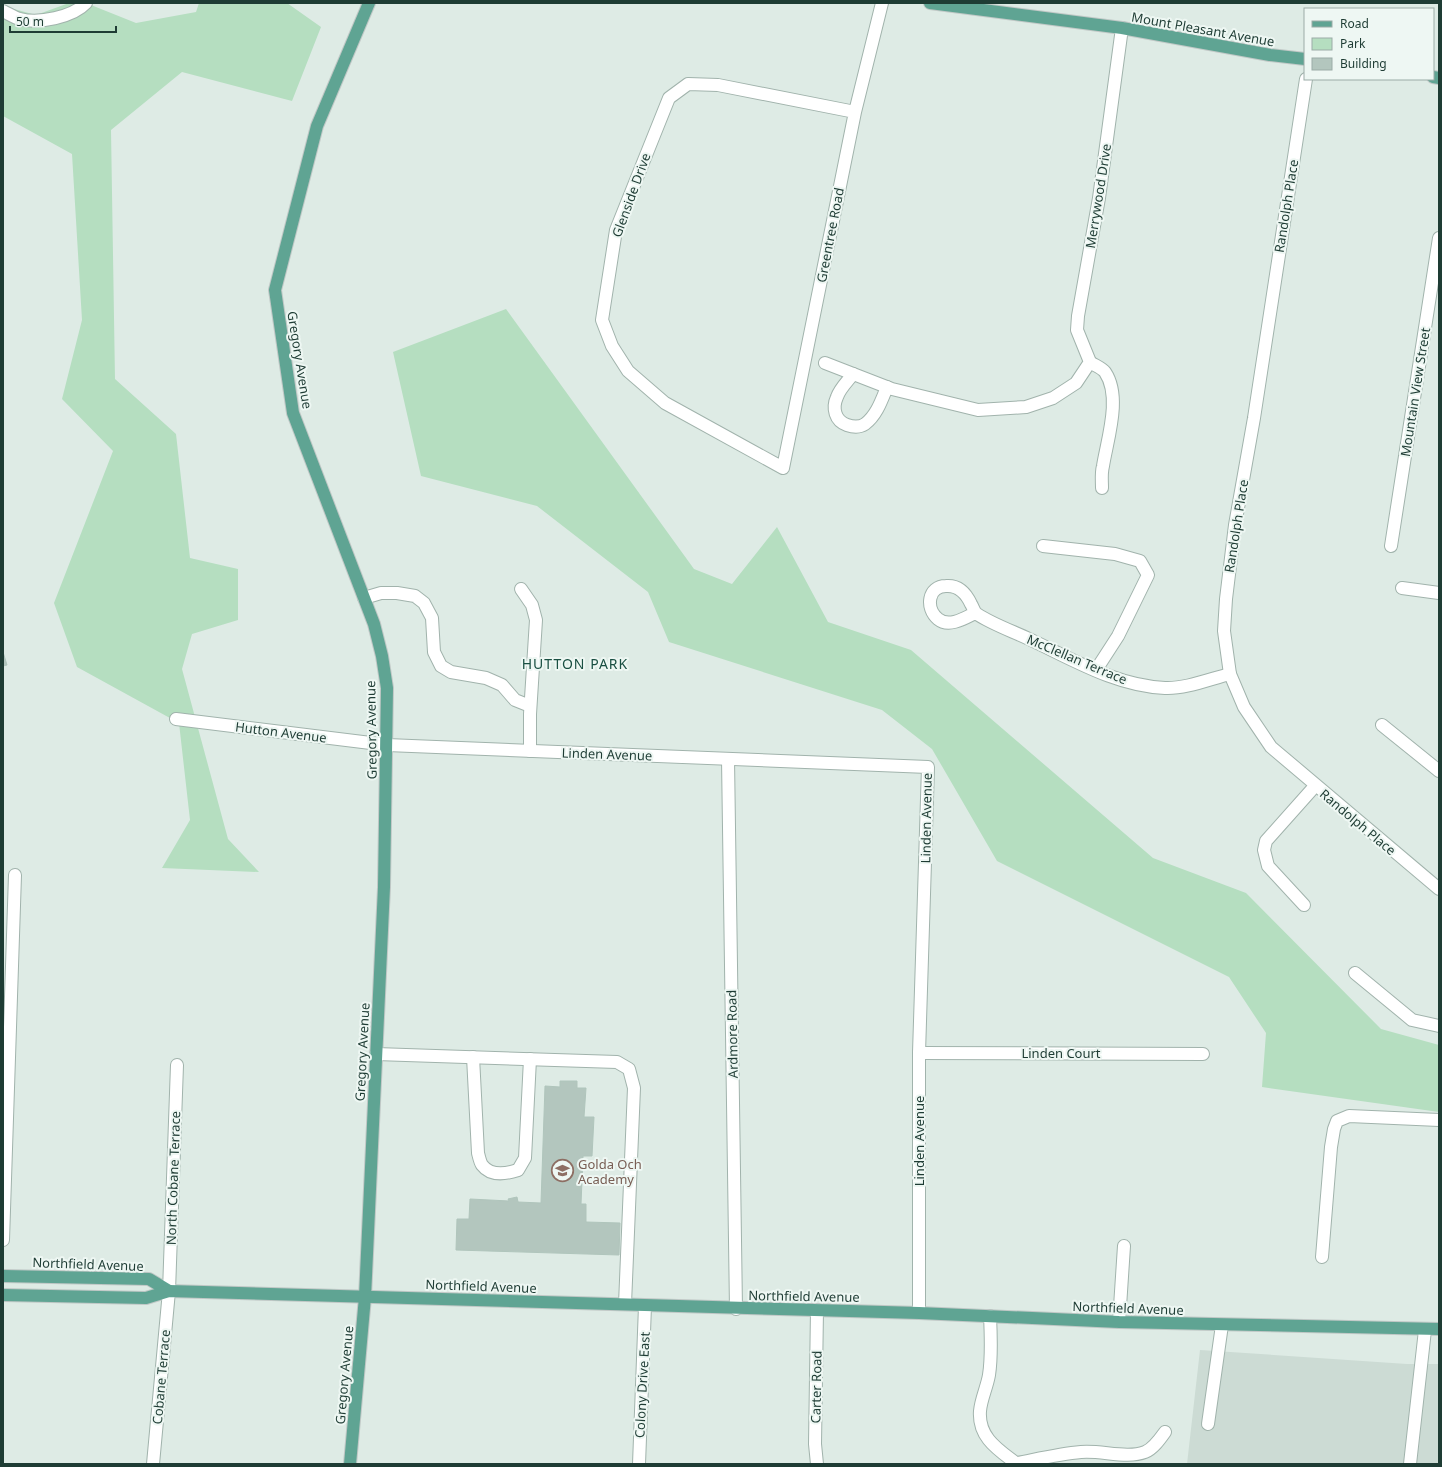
<svg xmlns="http://www.w3.org/2000/svg" width="1442" height="1467" font-family="'Noto Sans',sans-serif">
	<rect width="100%" height="100%" fill="#deebe5"/>
	<polygon fill="#ccdbd4" points="1200,1350 1407,1364 1439,1364 1439,1464 1187,1464"/>
	<g fill="#b5dec0">
		<polygon points="69,3 86,3 136,23 196,12 199,3 287,3 321,27 292,101 182,72 111,130 115,379 176,434 190,558 238,569 238,620 192,634 182,669 228,839 259,872 162,868 190,820 179,723 77,667 54,603 113,451 62,399 82,320 72,154 3,116 3,6 36,15"/>
		<polygon points="506,309 694,569 732,584 777,527 828,622 911,650 1153,858 1246,893 1381,1029 1439,1045 1439,1112 1262,1087 1266,1033 1229,977 997,861 932,749 882,710 669,642 648,592 537,506 421,476 393,352"/>
	</g>
	<g fill="#b3c6be" stroke="#b0c5bc">
		<polygon points="3,652 7,665 3,666"/>
		<polygon points="560,1081 577,1081 577,1088 586,1088 584,1117 594,1117 592,1156 583,1156 581,1204 586,1204 586,1222 620,1223 619,1255 456,1250 457,1219 469,1219 470,1199 509,1201 508,1199 517,1197 518,1202 541,1203 545,1086 560,1087"/>
	</g>
	<g fill="none" stroke-linecap="round" stroke-linejoin="round">
		<defs>
			<g id="minor">
				<path d="M3,11c6,3 12,7 17,8 19,5 53,-2 66,-16"/>
				<polyline points="1306,79 1254,418 1235,525 1226,599 1224,631 1230,674 1244,707 1271,747 1439,889"/>
				<polyline points="855,112 718,85 688,84 669,98 616,230 602,320 612,346 628,371 665,403 783,468 855,112 882,3"/>
				<path d="M1090,362c4,3 12,6 15,10 17,25 2,68 -2,94 -2,7 -1,15 -1,22"/>
				<polyline points="825,363 892,389 978,410 1026,407 1053,398 1076,383 1090,362 1077,330 1078,316 1099,198 1122,28"/>
				<path d="M853,374c-5,7 -13,14 -16,23 -5,11 -2,24 10,28 6,2 12,3 18,-1 12,-9 17,-25 22,-37"/>
				<polyline points="1043,546 1115,554 1140,561 1148,575 1118,636 1096,670"/>
				<polyline points="1391,546 1439,238"/>
				<polyline points="1402,588 1439,593"/>
				<polyline points="521,589 532,605 536,620 530,714 530,751"/>
				<polyline points="364,598 381,593 397,593 415,596 424,603 432,618 434,652 441,666 451,672 486,678 502,685 515,700 530,706"/>
				<path d="M975,613c-10,5 -26,15 -37,6 -13,-11 -10,-33 8,-33 12,-1 20,7 25,18 2,3 3,8 6,10 15,10 35,17 52,25 43,20 87,47 136,49 20,1 45,-9 65,-14"/>
				<polyline points="176,719 387,745 928,767 919,1053 919,1313"/>
				<polyline points="1382,725 1439,771"/>
				<polyline points="728,759 736,1309"/>
				<polyline points="1304,905 1268,866 1264,850 1266,841 1315,786"/>
				<polyline points="1355,973 1412,1020 1439,1026"/>
				<polyline points="919,1053 1203,1054"/>
				<polyline points="376,1054 617,1062 629,1069 634,1088 625,1304"/>
				<path d="M473,1057l5,96c1,4 2,9 4,12 9,12 24,9 36,5l7,-12 5,-99"/>
				<polyline points="3,1240 15,875"/>
				<polyline points="1322,1257 1331,1147 1334,1129 1337,1121 1349,1116 1439,1120"/>
				<path d="M990,1316c1,20 2,40 -1,59 -2,12 -8,24 -9,36 -2,27 19,39 37,53"/>
				<polyline points="1119,1322 1124,1246"/>
				<polyline points="1208,1424 1222,1325"/>
				<path d="M1017,1463c21,-4 42,-9 64,-11 20,-2 46,7 64,0 8,-3 15,-13 20,-20"/>
				<polyline points="153,1464 169,1291 177,1065"/>
				<polyline points="639,1464 645,1306"/>
				<polyline points="817,1464 815,1444 817,1310"/>
				<polyline points="1410,1464 1425,1330"/>
			</g>
			<g id="major">
				<polyline points="930,3 1122,28 1270,55 1305,59"/>
				<polyline points="1433,77 1439,78"/>
				<polyline points="3,1276 149,1279 169,1291"/>
				<polyline points="3,1295 146,1298 169,1291 919,1313 1119,1322 1439,1329"/>
				<polyline points="350,1464 365,1297 384,887 387,688 382,656 374,624 293,413 275,290 317,126 369,3"/>
			</g>
		</defs>
		<use href="#minor" stroke="#a1b3ac" stroke-width="14"/>
		<use href="#major" stroke="#c0c8c6" stroke-width="14"/>
		<use href="#minor" stroke="#fff" stroke-width="12"/>
		<use href="#major" stroke="#5fa493" stroke-width="12"/>
	</g>
	<defs>
		<symbol id="school-ring" viewBox="-11 -11 22 22"><circle r="9.5" fill="#eef7f3" stroke="#8d6e63" stroke-width="1.5"/><path d="M0-5L7-2L0 1L-7-2ZM-4 1L0 2.5L4 1V4Q0 6-4 4Z" fill="#8d6e63"/></symbol>
	</defs>
	<g fill-rule="evenodd">
		<use href="#school-ring" x="550" y="1158" width="25" height="25"/>
	</g>
	<g text-anchor="middle" dominant-baseline="central" stroke-width="4" stroke-linejoin="round" paint-order="stroke">
		<g font-size="13" fill="#1e3c34" stroke="#eef7f3">
			<text transform="translate(1203 29) rotate(10)">Mount Pleasant Avenue</text>
			<text transform="translate(631 195) rotate(-70)">Glenside Drive</text>
			<text transform="translate(1098 196) rotate(-81)">Merrywood Drive</text>
			<text transform="translate(1286 206) rotate(-81)">Randolph Place</text>
			<text transform="translate(830 235) rotate(-79)">Greentree Road</text>
			<text transform="translate(300 360) rotate(81)">Gregory Avenue</text>
			<text transform="translate(1415 392) rotate(-81)">Mountain View Street</text>
			<text transform="translate(1236 526) rotate(-81)">Randolph Place</text>
			<text transform="translate(1077 659) rotate(23)">McClellan Terrace</text>
			<text transform="translate(371 730) rotate(-91)">Gregory Avenue</text>
			<text transform="translate(281 732) rotate(7)">Hutton Avenue</text>
			<text transform="translate(607 754) rotate(2)">Linden Avenue</text>
			<text transform="translate(926 818) rotate(-89)">Linden Avenue</text>
			<text transform="translate(1358 822) rotate(40)">Randolph Place</text>
			<text transform="translate(732 1034) rotate(-91)">Ardmore Road</text>
			<text transform="translate(362 1052) rotate(-87)">Gregory Avenue</text>
			<text x="1061" y="1053">Linden Court</text>
			<text transform="translate(919 1141) rotate(-90)">Linden Avenue</text>
			<text transform="translate(173 1178) rotate(-88)">North Cobane Terrace</text>
			<text transform="translate(88 1264) rotate(2)">Northfield Avenue</text>
			<text transform="translate(481 1286) rotate(2)">Northfield Avenue</text>
			<text transform="translate(804 1296) rotate(1)">Northfield Avenue</text>
			<text transform="translate(1128 1308) rotate(2)">Northfield Avenue</text>
			<text transform="translate(344 1375) rotate(-85)">Gregory Avenue</text>
			<text transform="translate(161 1377) rotate(-85)">Cobane Terrace</text>
			<text transform="translate(642 1385) rotate(-87)">Colony Drive East</text>
			<text transform="translate(816 1387) rotate(-89)">Carter Road</text>
		</g>
		<g font-size="13" fill="#785e54" stroke="#eef7f3" text-anchor="start">
			<text x="578" y="1164">Golda Och<tspan x="578" dy="15">Academy</tspan></text>
		</g>
		<g font-size="14" letter-spacing="1" fill="#194f42" stroke="#eef7f3">
			<text x="575" y="663">HUTTON PARK</text>
		</g>
	</g>
	<rect width="1442" height="1467" fill="none" stroke="#1e3c34" stroke-width="8"/>
	<rect x="1304" y="8" width="130" height="72" fill="#eef7f3" stroke="#9baca7"/>
	<rect x="1312" y="21" width="20" height="6" fill="#5fa493" stroke="#9baca7"/>
	<text x="1340" y="28" font-size="12" fill="#1e3c34">Road</text>
	<rect x="1312" y="38" width="20" height="12" fill="#b5dec0" stroke="#9baca7"/>
	<text x="1340" y="48" font-size="12" fill="#1e3c34">Park</text>
	<rect x="1312" y="58" width="20" height="12" fill="#b3c6be" stroke="#9baca7"/>
	<text x="1340" y="68" font-size="12" fill="#1e3c34">Building</text>
	<path d="M10 26v6h106v-6" fill="none" stroke="#1e3c34" stroke-width="2"/>
	<text x="16" y="26" font-size="12" fill="#1e3c34" stroke="#eef7f3" stroke-width="3" paint-order="stroke">50 m</text>
</svg>
